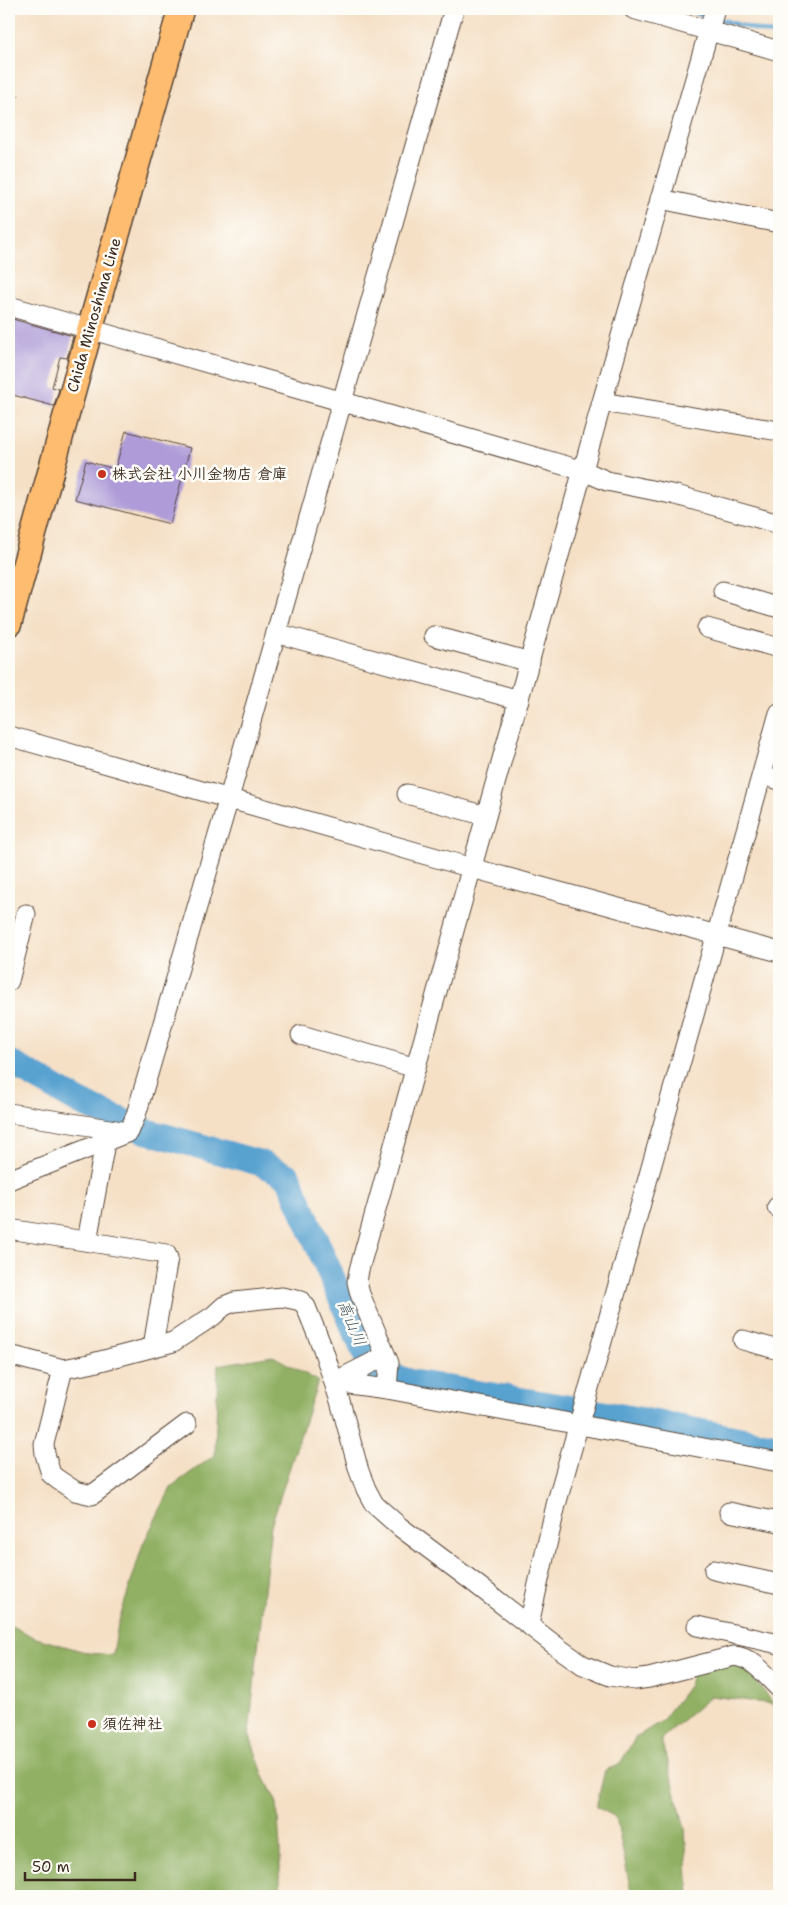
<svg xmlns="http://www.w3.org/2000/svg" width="788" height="1905" font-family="'Shantell Sans','Klee One',sans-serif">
	<rect width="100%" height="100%" fill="#fdfcf7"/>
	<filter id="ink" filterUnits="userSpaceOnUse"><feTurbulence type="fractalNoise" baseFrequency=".02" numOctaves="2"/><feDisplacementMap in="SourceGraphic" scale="10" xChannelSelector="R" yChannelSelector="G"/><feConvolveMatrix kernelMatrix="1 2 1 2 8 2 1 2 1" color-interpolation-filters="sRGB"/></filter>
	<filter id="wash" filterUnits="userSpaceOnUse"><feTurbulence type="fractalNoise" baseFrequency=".0096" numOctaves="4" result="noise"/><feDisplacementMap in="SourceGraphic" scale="20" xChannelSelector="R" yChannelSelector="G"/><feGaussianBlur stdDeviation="1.12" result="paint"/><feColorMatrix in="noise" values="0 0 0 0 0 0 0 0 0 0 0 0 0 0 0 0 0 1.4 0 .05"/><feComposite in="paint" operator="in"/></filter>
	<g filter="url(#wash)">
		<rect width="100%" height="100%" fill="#f5e0c6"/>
		<g fill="#91b064" stroke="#666d41">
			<polygon points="273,1356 318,1381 271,1525 249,1733 263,1774 277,1803 280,1848 280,1896 9,1896 9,1625 36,1638 89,1653 113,1655 118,1624 143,1544 172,1486 215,1455 218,1365"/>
			<polygon points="698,1653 744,1665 774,1704 711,1696 661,1739 685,1828 689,1896 624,1896 631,1892 616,1817 596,1807 605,1770 619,1765 636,1737 662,1721 689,1685"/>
		</g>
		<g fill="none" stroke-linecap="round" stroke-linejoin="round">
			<g stroke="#59a2d0" stroke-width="4.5">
				<polyline points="681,9 708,16"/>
				<polyline points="718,19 779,36"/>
			</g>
			<polyline stroke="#59a2d0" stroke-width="26" points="9,1062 81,1103 146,1131 260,1163 288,1176 366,1356 381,1372 410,1382 625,1417 779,1447"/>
		</g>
		<g id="blocks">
			<g fill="#ae9bd8">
				<polygon points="9,318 73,336 67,358 60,357 52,387 59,389 54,406 9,394"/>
				<polygon points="126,431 190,448 170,524 75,499 86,461 115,469"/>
			</g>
		</g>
	</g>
	<g filter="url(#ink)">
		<use href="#blocks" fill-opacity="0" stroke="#574537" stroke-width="1"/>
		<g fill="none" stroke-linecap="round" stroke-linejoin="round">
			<defs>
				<g id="minor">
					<polyline points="633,9 779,51"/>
					<polyline points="660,199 779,223"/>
					<polyline points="9,306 584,471 607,481 676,495 779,524"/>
					<polyline points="602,402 779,431"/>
					<polyline points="723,591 779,608"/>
					<polyline points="707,628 779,648"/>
					<polyline points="276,633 519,700"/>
					<polyline points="434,636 530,662"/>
					<polyline points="9,736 472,868 779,952"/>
					<polyline points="762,775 779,780"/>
					<polyline points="407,794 486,816"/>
					<polyline points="9,981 26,914"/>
					<polyline points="301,1035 416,1068"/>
					<polyline points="9,1113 128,1132"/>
					<polyline points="9,1180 129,1132 136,1115 229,798 454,9"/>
					<polyline points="777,1207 779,1208"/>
					<polyline points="9,1229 166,1254 168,1258 153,1346"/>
					<polyline points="87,1241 107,1132"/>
					<polyline points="743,1340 779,1350"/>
					<path d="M9,1355l54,14 26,-5 84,-22 40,-26 11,-10 10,-4 48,-5 19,4 5,6 17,42 17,52 19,70 7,18 8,15 26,23 72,54 88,68 23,16 27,11 25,4 14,-2 85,-22c20,2 31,19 45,32"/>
					<polyline points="385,1356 334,1382 387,1389 779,1462"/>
					<polyline points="63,1369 44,1444 45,1454 51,1474 57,1479 75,1491 92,1495 187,1424"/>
					<polyline points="387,1389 389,1363 360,1294 357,1282 359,1270 602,402 715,9"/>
					<polyline points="729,1512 779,1522"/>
					<polyline points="714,1570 779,1584"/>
					<polyline points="529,1624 556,1505 779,713"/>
					<polyline points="697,1626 779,1644"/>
				</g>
				<polyline id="major" points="9,623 90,329 181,9"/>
			</defs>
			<use href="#minor" stroke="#574537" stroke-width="21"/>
			<use href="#major" stroke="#574537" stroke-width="28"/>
			<polyline stroke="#574537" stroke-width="2.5" stroke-dasharray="1 4" stroke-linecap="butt" points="9,93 19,96"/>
			<use href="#minor" stroke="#fff" stroke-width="19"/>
			<use href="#major" stroke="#febc70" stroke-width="25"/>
		</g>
	</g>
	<g fill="#c8321e" stroke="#fdfcf7" stroke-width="2">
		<circle cx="102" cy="474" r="5"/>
		<circle cx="92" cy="1724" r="5"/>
	</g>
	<g text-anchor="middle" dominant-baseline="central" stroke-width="5" stroke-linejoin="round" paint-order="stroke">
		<g font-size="15" fill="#3b2a1e" stroke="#fdfcf7">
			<text transform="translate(94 315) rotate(-74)">Chida Minoshima Line</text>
		</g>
		<g font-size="15" font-weight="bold" fill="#3b2a1e" stroke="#fdfcf7" text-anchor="start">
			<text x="112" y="474">株式会社 小川金物店 倉庫</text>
			<text x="102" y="1724">須佐神社</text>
		</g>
		<g font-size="16" font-style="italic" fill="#475a65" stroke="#fdfcf7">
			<text transform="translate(352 1323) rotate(67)">高山川</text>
		</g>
	</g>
	<rect width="788" height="1905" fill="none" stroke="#fdfcf7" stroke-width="30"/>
	<path d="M25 1872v8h110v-8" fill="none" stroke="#3b2a1e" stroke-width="2.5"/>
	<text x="32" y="1872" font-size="15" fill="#3b2a1e" stroke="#fdfcf7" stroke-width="4" paint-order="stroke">50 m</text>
</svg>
